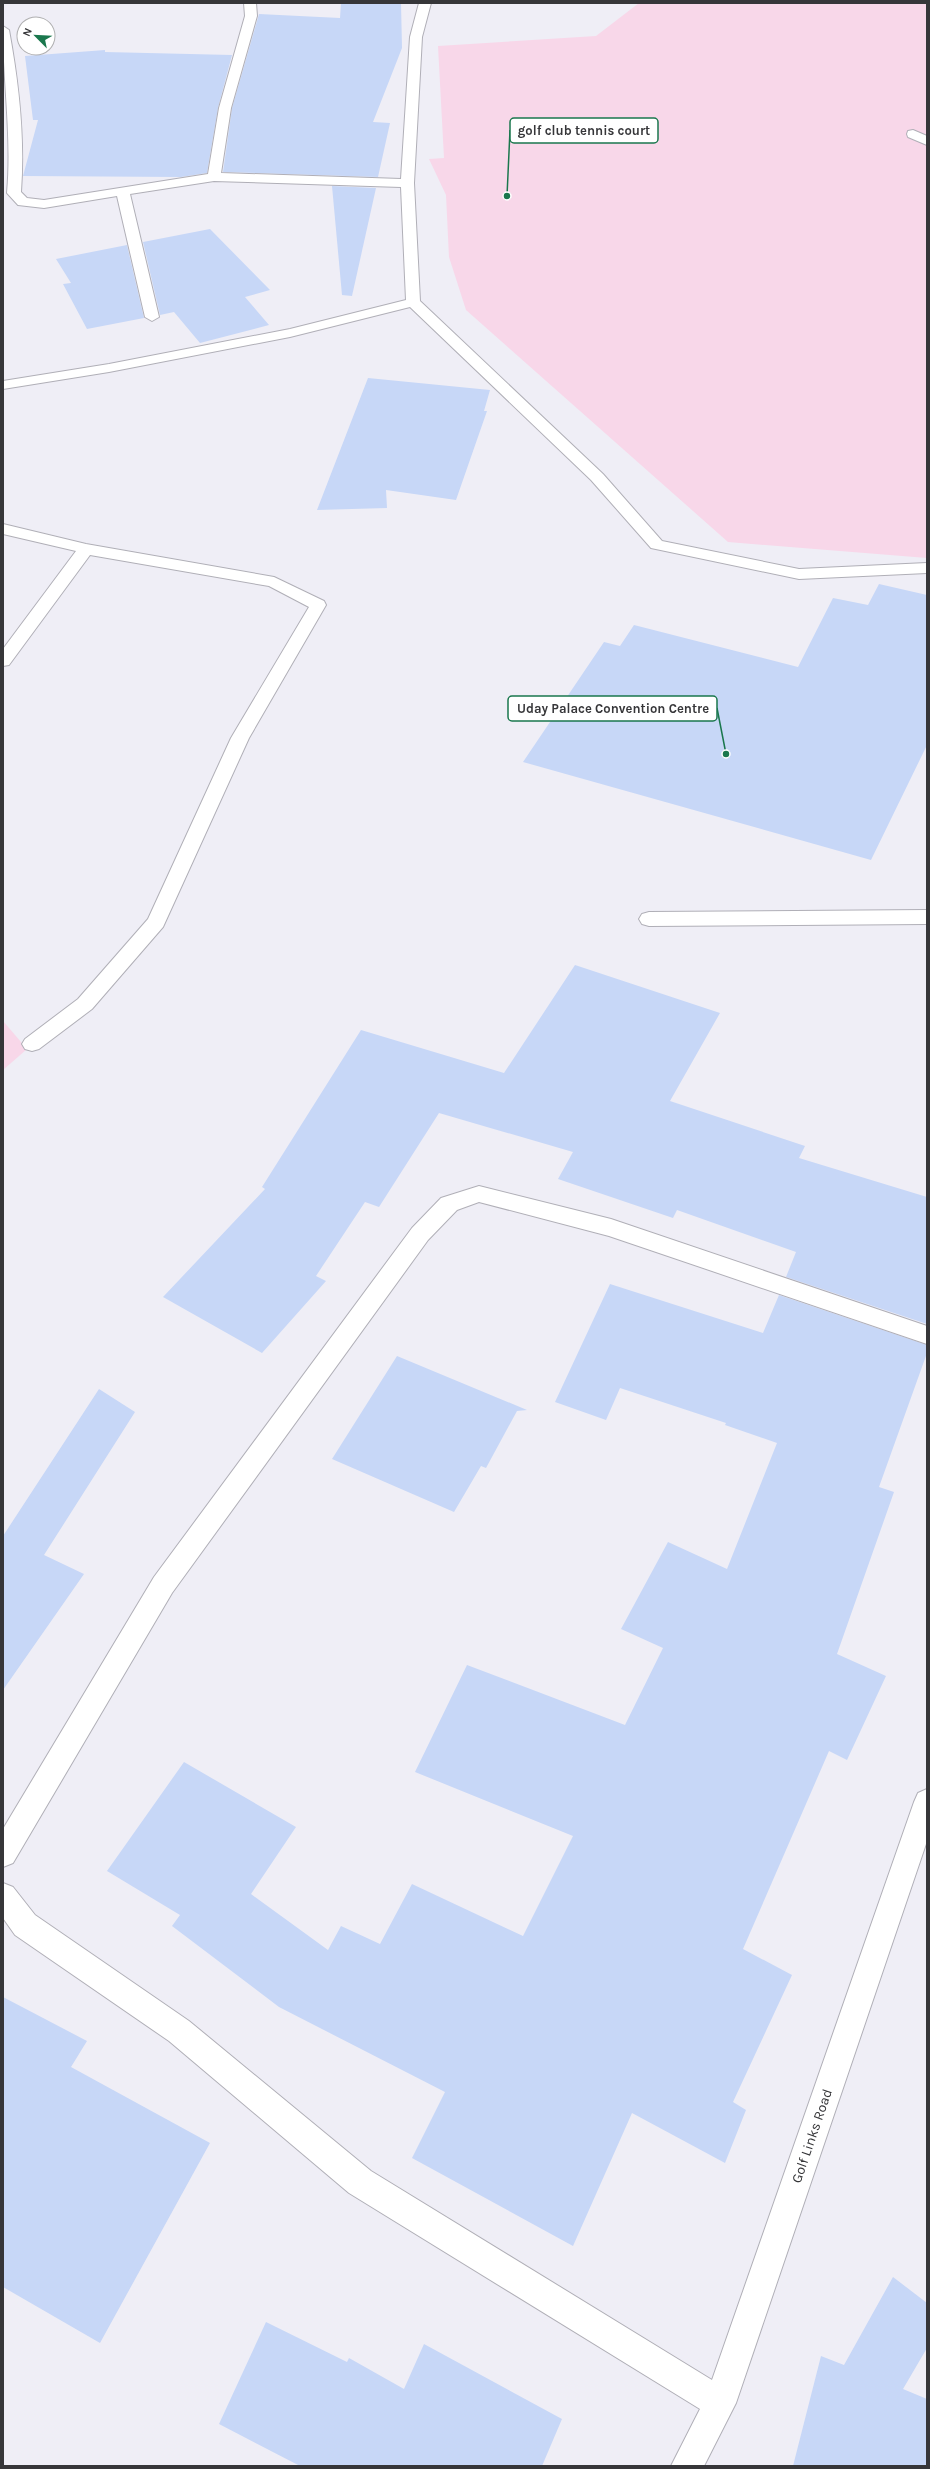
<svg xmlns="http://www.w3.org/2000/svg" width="930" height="2469" font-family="Karla,sans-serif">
	<rect width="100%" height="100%" fill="#efeef6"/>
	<g fill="#f8d7e9">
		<polygon points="639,3 927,3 927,558 728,542 466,310 449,257 446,195 429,159 444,158 438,46 596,36"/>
		<polygon points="3,1021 27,1049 3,1070"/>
	</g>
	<g fill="#c7d7f7">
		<polygon points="341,3 401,3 402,48 373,122 390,123 378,177 223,172 232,108 259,14 340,18"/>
		<polygon points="105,50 105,52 232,55 218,108 207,173 181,177 23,176 38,120 33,120 25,56"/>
		<polygon points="332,186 376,188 352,296 342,295"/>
		<polygon points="210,229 270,290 245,297 269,325 200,343 174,312 160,315 143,242"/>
		<polygon points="127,245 144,318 87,329 63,284 71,283 56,259"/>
		<polygon points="368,378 490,390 484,411 487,411 456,500 386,490 387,508 317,510"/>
		<polygon points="879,584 927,595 927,745 871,860 523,762 604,642 620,646 634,625 798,667 833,598 868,605"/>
		<polygon points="575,965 720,1013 670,1101 805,1146 799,1158 927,1197 927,1324 786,1277 796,1252 677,1210 673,1218 558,1179 573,1152 439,1113 379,1207 365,1202 316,1276 326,1281 262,1353 163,1297 265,1189 262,1187 361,1030 504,1073"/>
		<polygon points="610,1284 763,1333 779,1295 927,1345 927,1353 879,1487 894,1492 837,1654 886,1676 847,1760 829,1751 743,1949 792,1975 733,2102 746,2110 725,2163 632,2113 573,2246 412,2158 445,2092 279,2007 172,1926 180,1915 107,1871 184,1762 296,1827 251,1894 328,1950 341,1926 380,1944 412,1884 523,1936 573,1836 415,1772 467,1665 625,1725 663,1648 621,1629 668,1542 727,1569 777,1443 725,1425 726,1423 620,1388 606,1420 555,1402"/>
		<polygon points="397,1356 527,1410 517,1411 486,1468 481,1466 454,1512 332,1459"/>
		<polygon points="99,1389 135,1412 44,1555 84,1574 3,1690 3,1536"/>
		<polygon points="3,1997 87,2041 71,2067 210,2143 100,2343 3,2287"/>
		<polygon points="893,2277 927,2303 927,2348 903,2389 927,2399 927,2466 793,2466 821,2356 844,2365"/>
		<polygon points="266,2322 347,2362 349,2358 404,2389 424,2344 562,2419 542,2466 300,2466 219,2424"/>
	</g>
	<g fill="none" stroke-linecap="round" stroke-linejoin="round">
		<defs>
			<g id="minor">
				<path d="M244,3h12l1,13 -26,92 -10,65 180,6 9,-142 9,-34h12l-9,34 -8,146 6,118 183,173 59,67 137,28 128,-6v10l-128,6 -148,-31 -60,-68 -181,-173 -120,30 -181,35 -106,17v-8l106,-17 181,-35 116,-29 -5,-113 -187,-6 -84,13 29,123 -7,4 -7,-4 -28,-121 -73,12 -26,-3 -11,-12c5,-56 -4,-111 -4,-167l6,4c10,54 16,107 12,162l6,6 17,2 164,-26 11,-66 26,-92z"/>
				<polygon points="913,130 927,136 927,145 908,137 907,134 908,131"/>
				<polygon points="3,524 86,544 274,577 324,601 326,605 249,738 163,927 92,1009 39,1049 32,1051 25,1049 22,1044 25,1039 78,999 148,919 231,738 309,607 269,586 90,555 9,665 3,666 3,649 76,551 3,534"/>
				<polygon points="927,910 927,924 649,926 642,924 639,919 642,914 649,912"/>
				<polygon points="479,1186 611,1219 927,1326 927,1344 609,1236 479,1202 457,1210 428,1240 172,1593 13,1863 3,1867 3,1829 154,1577 412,1228 441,1198"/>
				<polygon points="927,1789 927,1841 736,2403 704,2466 671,2466 700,2409 349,2193 169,2041 15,1935 3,1918 3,1883 13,1887 35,1915 189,2021 371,2171 712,2380 914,1802 918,1793"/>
			</g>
		</defs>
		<use href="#minor" stroke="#b0afb7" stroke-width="2"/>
		<use href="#minor" fill="#fff" fill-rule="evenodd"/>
	</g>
	<g text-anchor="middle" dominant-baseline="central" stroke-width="3" stroke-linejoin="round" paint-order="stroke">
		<g font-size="14" fill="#363639" stroke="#fff">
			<text transform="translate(812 2136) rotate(-71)">Golf Links Road</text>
		</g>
	</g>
	<path fill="none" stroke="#1a774d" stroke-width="1.5" d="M507 196L510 130M726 754L717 708"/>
	<g fill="#1a774d" stroke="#fff" stroke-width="1.5">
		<circle cx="507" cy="196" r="4"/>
		<circle cx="726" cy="754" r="4"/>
	</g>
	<g fill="#fff" stroke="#1a774d" stroke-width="1.5">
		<rect x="510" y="118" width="148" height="25" rx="4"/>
		<rect x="508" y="696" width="209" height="25" rx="4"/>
	</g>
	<g font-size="13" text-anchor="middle" font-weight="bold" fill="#363639">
		<text x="584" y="135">golf club tennis court</text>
		<text x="613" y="713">Uday Palace Convention Centre</text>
	</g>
	<rect width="930" height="2469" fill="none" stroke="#363639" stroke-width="8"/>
	<g transform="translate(36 36) rotate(294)"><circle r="19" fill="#ffffff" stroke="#afafb0"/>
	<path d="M0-3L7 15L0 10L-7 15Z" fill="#1a774d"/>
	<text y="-6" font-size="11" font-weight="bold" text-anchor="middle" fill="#363639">N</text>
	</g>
</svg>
